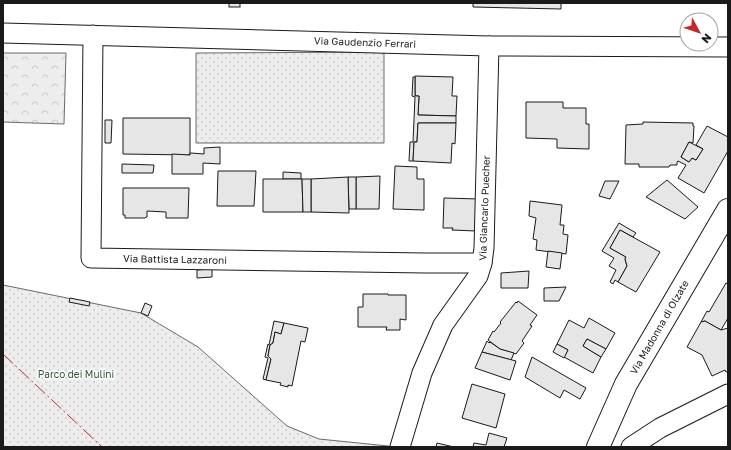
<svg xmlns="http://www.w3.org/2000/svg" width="731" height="450" font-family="'Golos Text',sans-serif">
	<defs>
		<pattern id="green-dots" width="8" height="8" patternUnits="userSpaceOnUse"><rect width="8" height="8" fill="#ededed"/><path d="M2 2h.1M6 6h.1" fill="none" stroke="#cbcbcb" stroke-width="1.8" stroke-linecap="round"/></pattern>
		<pattern id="forest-crowns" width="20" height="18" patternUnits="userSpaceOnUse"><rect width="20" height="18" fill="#ededed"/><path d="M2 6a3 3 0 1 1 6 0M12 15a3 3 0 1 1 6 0" fill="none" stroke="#cbcbcb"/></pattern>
	</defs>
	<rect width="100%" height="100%" fill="#fff"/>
	<g fill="url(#green-dots)" stroke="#6a6a6a">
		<polygon points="384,52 384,143 196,143 196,53"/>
		<polygon points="3,285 141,313 198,347 287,426 319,439 398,447 3,447"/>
	</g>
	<polygon fill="url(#forest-crowns)" stroke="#6a6a6a" points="3,53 66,53 64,124 3,122"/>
	<g fill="#e6e6e6" stroke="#1a1a1a">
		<rect x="229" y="3" width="11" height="4"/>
		<polygon points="473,3 561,3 561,9 473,7"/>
		<polygon points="415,76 453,77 452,96 457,96 456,116 418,115 419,96 415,96"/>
		<polygon points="413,77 415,77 415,96 419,96 418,115 456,116 456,123 418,123 417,142 414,142 413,161 409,161 410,142 413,142 415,97 412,96"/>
		<polygon points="526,102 563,102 563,108 586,108 586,124 589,124 589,149 557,148 557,139 526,138"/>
		<polygon points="123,118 190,118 190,155 123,154"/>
		<polygon points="105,120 112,120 111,143 105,143"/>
		<polygon points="643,122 693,123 693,126 694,126 693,143 689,142 681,157 689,162 692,158 696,160 703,149 696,145 707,126 728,137 728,151 704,193 678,178 686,165 678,161 677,162 677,165 670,165 669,167 639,167 639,164 625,164 626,125 643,124"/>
		<polygon points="418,123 456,123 455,144 452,143 451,163 413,161 414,142 417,142"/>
		<polygon points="689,142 703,149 696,160 692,158 689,162 681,157"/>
		<polygon points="220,147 220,164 203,163 203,174 172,174 172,154 190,155 190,153 191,153 204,154 204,148"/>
		<polygon points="122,164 154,165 153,173 122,173"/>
		<polygon points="395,166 417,167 417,179 424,179 424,210 393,209"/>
		<polygon points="218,171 256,171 254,206 217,206"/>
		<polygon points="283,172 301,173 301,179 283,179"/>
		<polygon points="380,176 379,209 356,209 356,177"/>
		<polygon points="348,177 356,177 356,209 349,209"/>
		<polygon points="348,177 349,213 311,212 311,179"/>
		<polygon points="263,179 302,179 303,212 263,212"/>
		<polygon points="302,179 311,179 311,212 303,212"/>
		<polygon points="667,180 698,207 685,219 646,197"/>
		<polygon points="605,181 619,181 610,199 599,196"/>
		<polygon points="123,188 189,188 188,218 166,218 166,212 147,211 147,217 146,217 145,218 125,218 125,215 123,215"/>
		<polygon points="444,198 479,199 476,231 452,230 453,228 443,228"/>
		<polygon points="530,201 562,205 560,225 564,225 563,234 568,235 566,254 536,250 537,240 533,239 536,218 529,216"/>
		<polygon points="619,223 636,233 633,237 620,230 610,248 626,257 625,259 627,266 618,282 615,280 613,284 610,282 616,270 609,266 614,258 602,251"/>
		<polygon points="620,230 660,252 636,292 618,282 627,266 625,259 626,257 610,248"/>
		<polygon points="548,251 562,253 560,269 546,267"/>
		<polygon points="212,269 212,277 197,278 197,270"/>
		<polygon points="529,271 528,288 501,288 501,273"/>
		<polygon points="726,283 728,284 728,318 721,330 705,321 701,322 707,311 709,312"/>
		<polygon points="566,287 559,301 544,301 544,288"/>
		<polygon points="363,294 388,294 388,295 406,295 406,320 400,319 400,330 386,330 387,327 358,327 358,307 363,307"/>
		<polygon points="70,298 90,302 89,306 69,302"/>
		<polygon points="518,301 537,315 530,325 532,326 522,341 524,343 516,354 500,349 488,340 493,331 494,332 501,323 500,322 516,302 517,303"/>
		<polygon points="145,303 152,306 148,316 141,313"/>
		<polygon points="589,318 615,333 606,349 587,339 583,346 601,357 593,373 564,357 568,350 557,344 569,320 584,328"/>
		<polygon points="274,321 284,323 281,334 275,332 273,343 270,345 268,356 271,359 266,380 263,379 268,358 265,357 268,344 269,345"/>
		<polygon points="705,321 721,330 728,328 728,372 726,372 725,370 712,376 702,355 687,347 701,322"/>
		<polygon points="284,323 308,328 305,342 301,341 292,386 288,385 288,387 280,385 281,383 266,380 271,359 268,356 270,345 273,343 275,332 281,334"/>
		<polygon points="587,339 606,349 601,357 583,346"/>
		<polygon points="487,341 489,343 490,342 500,349 514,353 511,360 482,352"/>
		<polygon points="557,344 568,350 564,358 553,352"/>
		<polygon points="482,352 516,361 510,380 475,368"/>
		<polygon points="532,357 586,388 580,399 564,390 560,398 525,377"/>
		<polygon points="472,384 505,394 496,428 462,418"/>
		<polygon points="489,433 507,438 504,447 473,447 474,443 486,445"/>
		<polygon points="437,443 454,447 436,447"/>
	</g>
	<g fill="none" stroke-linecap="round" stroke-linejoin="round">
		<defs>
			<g id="street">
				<polyline points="3,33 489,46 728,47"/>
				<polyline points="93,35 91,258 425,263 482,263"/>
				<polyline points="400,447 422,373 443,325 478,276 482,263 484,248 489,46"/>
				<polyline points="631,447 660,428 728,394"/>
			</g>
			<polyline id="secondary" points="598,447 626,384 728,210"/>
		</defs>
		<use href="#street" stroke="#1a1a1a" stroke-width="21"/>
		<use href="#secondary" stroke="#1a1a1a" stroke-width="24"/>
		<use href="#street" stroke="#fff" stroke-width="19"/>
		<use href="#secondary" stroke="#fff" stroke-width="22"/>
		<polyline stroke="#c62828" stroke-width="1" stroke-dasharray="14 3 2 3" stroke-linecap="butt" points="3,354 102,447"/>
	</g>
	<g text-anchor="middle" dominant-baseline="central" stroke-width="3" stroke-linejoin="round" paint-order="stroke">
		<g font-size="10" fill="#1a1a1a" stroke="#fff">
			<text transform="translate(365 42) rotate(2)">Via Gaudenzio Ferrari</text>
			<text transform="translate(484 208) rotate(-88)">Via Giancarlo Puecher</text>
			<text transform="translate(175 259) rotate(1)">Via Battista Lazzaroni</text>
			<text transform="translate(659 327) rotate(-60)">Via Madonna di Olzate</text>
		</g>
		<g font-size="10" fill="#2b5a34" stroke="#fff">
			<text x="76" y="374">Parco dei Mulini</text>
		</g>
	</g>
	<rect width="731" height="450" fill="none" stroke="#1a1a1a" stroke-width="8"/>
	<g transform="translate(699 32) rotate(130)"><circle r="19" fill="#ffffff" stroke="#a3a3a3"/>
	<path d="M0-3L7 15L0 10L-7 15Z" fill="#c62828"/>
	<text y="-6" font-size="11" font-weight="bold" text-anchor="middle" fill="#1a1a1a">N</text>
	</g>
</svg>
